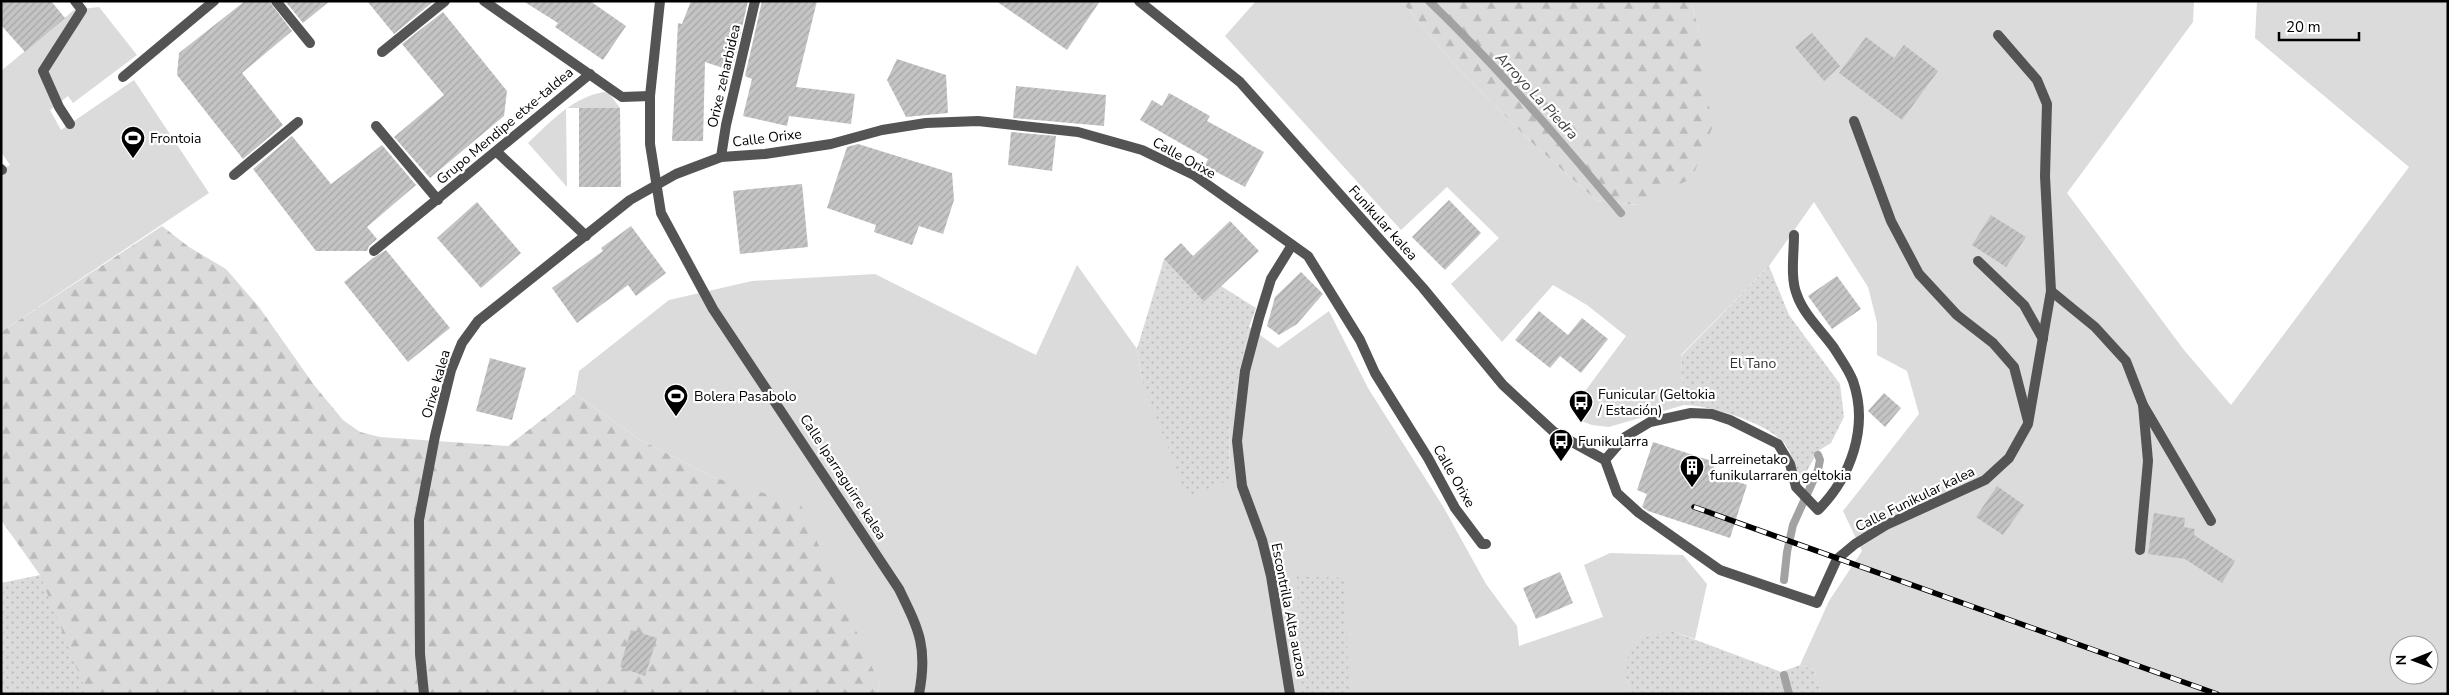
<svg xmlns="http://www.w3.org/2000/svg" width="2449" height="695" font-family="'Nunito Sans',sans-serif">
	<defs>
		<pattern id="forest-firs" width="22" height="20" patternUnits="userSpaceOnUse" patternTransform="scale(1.25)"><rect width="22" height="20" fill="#dbdbdb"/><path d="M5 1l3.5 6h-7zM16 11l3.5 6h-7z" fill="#bababa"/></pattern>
		<pattern id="park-dots" width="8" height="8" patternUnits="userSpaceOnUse" patternTransform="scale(1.25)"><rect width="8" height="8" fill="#dbdbdb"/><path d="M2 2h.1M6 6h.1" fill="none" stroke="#bababa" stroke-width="1.8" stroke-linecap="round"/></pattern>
		<pattern id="building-hatch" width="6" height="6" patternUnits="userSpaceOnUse" patternTransform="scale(1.25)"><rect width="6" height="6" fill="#c4c4c4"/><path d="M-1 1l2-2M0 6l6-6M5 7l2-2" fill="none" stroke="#a7a7a7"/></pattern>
	</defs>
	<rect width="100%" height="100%" fill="#fff"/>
	<g fill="#dbdbdb" fill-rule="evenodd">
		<path d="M1256,1h145l55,65 74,75 66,59 42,5 61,-174 -8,-30h503l-1,21 -126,171 117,157 47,55 178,-238 -154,-129 2,-37h191v693h-627l-7,-25 -14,-4 29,-64 33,-50 -19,-40 76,-97 -12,-43 -30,-16v-32l-9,-36 -54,-85 -45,64 -88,89 3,50 -75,22 -17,-2 -16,-6 4,-21 46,-62 -39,-31 -34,-20 -51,57 -51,-58 48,-46 -52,-51 -46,43 -176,-194zM2399,645h30v30h-30z"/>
		<polygon points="99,7 137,55 73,103 68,96 50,110 61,130 134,80 209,193 1,332 1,170 10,165 1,152 1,71 74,10"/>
		<path d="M604,92l5,1 11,15h-54l1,79 -39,-44c22,-21 45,-46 76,-51z"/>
		<polygon points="1077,265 1137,349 1142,380 1229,480 1230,418 1249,327 1278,348 1329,311 1368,388 1444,508 1486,584 1517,626 1519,646 1603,617 1584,565 1610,553 1683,555 1707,584 1695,639 1672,631 1626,678 1632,694 877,694 879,683 791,505 713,477 639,439 575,394 579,371 669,300 752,281 875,274 1036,355"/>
	</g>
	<g fill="url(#forest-firs)">
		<polygon points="1401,1 1691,1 1699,31 1712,128 1692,178 1638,205 1596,200 1530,141 1456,66"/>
		<polygon points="162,226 189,247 226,269 259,307 314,385 343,420 360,432 380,437 508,446 575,394 639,439 713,477 801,505 879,683 877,694 71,694 40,575 1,520 1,332"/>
	</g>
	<g fill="url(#park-dots)">
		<polygon points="1164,259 1204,302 1221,286 1256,308 1249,327 1230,418 1229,480 1187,497 1142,380 1137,349"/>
		<path d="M1769,266l20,49 51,69 4,33 -13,26 -13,8 -15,27c-10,-9 -10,-24 -18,-34 -17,-21 -75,-39 -101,-39l-3,-49z"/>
		<polygon points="40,575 87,694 1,694 1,583"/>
		<polygon points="1297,576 1345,578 1349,694 1302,694"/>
		<polygon points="1672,631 1781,672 1800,665 1814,669 1821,694 1632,694 1626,678 1628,656 1646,637"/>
	</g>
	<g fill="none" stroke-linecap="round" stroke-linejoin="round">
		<g stroke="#a2a2a2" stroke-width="8">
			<path d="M1429,1c69,66 131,139 192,212"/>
			<polyline points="1784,580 1787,552 1793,525 1818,470 1820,460 1818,455"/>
			<polyline points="1784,675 1789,694"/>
		</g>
	</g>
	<g fill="url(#building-hatch)">
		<polygon points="1,1 51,1 65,18 25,52 1,25"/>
		<polygon points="245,1 269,1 292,31 242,73 283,125 243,159 177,75 179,53"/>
		<polygon points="285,1 330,1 303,23"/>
		<polygon points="367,1 434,1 394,34"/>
		<polygon points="523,1 590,1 626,26 603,60 555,27 558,23"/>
		<polygon points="691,1 748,1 732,71 705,62 703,141 672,141 678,23 682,24"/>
		<polygon points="762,1 817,1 796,87 855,94 851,124 789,116 787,126 743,116 752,79 745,76"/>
		<polygon points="996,1 1100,1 1067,50"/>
		<polygon points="443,12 507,91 504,116 430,178 394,137 444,95 402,44"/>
		<polygon points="1812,33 1840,66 1824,81 1795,47"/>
		<polygon points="1866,37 1894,58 1904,45 1938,71 1902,120 1839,73"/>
		<polygon points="897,59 946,75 948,113 906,117 887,80"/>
		<polygon points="1016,86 1106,95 1104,126 1013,118"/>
		<polygon points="1169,93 1210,116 1207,121 1264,152 1245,187 1205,166 1208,159 1140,120 1152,100 1162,106"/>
		<polygon points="579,108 620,108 621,187 579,187"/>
		<polygon points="1011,132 1056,136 1052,171 1008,165"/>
		<polygon points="292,136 331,184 382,145 416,185 367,227 377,239 369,246 367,251 316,251 253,169"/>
		<polygon points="858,144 952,173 954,200 943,234 919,226 912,245 874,232 876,225 827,208 847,147"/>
		<polygon points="802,184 808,247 740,254 733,191"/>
		<polygon points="1449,200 1481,233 1445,270 1412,237"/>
		<polygon points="477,202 521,253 481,288 437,238"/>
		<polygon points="1991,215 2026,237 2006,267 1972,245"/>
		<polygon points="1230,221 1259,251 1204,302 1164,259 1181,243 1193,256"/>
		<polygon points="631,226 666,273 636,296 628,285 577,323 552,288 603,251 601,248"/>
		<polygon points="386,250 450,328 408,362 344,282 373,258"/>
		<polygon points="1301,272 1323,294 1297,324 1279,335 1267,326 1275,297"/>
		<polygon points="1837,276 1861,309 1832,329 1808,296"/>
		<polygon points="1539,311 1568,335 1582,318 1608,339 1581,373 1560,356 1550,368 1515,340"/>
		<polygon points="490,358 526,368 512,420 476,411"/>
		<polygon points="1884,393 1901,408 1885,427 1868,411"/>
		<polygon points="1653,442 1715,462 1712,473 1747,485 1730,538 1648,511 1642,507 1647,494 1637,490"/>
		<polygon points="1997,486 2024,505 2003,535 1976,517"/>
		<polygon points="2154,513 2185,518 2184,527 2195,529 2194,535 2235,561 2222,583 2185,559 2148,554"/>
		<polygon points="1560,572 1573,603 1536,619 1523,588"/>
		<polygon points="631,630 657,638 645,676 620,667"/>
	</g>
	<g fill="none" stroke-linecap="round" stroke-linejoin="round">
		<g stroke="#545454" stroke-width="10">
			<polyline points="1978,261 2024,305 2043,339"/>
			<polyline points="2140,550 2148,461 2143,405"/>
		</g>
		<g stroke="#545454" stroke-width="10">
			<polyline points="276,1 310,43"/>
			<polyline points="484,1 622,97 650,96"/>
			<polyline points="382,52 445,1"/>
			<polyline points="123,77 214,1"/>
			<polyline points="70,124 59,107 43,71 82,10 75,1"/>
			<polyline points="376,126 438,200"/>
			<polyline points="1,169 2,170"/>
			<polyline points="234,175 298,122"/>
			<polyline points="374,251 590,74"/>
		</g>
		<g stroke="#545454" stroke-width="10">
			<polyline points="1139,1 1240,82 1423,288 1503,385 1554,432 1605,460"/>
			<polyline points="1854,121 1891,221 1919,274 1957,315 1993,343 2014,367 2028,421"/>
			<polyline points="497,152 586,236"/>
			<polyline points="721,157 726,125 755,1"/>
			<polyline points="2051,291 2095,327 2126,361 2143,405 2211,521"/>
			<polyline points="1605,460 1617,493 1639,513 1720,570 1817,603 1837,559 1855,544 1886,525 1985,480 2009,458 2028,424 2051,291 2045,176 2047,104 2037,80 1998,35"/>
			<path d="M1605,460l20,-23 25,-15 41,-9 21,1 18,6 48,24 12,20 6,23 22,23c33,-33 51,-83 35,-129 -4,-11 -13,-23 -19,-33 -12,-17 -30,-33 -37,-53 -7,-17 -3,-41 -3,-60"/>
			<polyline points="424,694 420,654 419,520 435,436 451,370 462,343 478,321 630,200 676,174 721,157 765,154 831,144 882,130 926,123 978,121 1078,132 1142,150 1194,175 1308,256 1360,340 1375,373 1428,458 1455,508 1482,544 1486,544"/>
			<polyline points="1290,694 1271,576 1262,540 1242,486 1237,441 1245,371 1259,318 1271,279 1292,245"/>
		</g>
		<path stroke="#545454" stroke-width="10" d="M660,1l-10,95v48l11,69 52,96 186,280c20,41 29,58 20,105"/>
		<defs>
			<polyline id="rail" points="1694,507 2217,694"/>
		</defs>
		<use href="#rail" stroke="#000" stroke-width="5.5"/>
		<use href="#rail" stroke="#fff" stroke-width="4" stroke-dasharray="11" stroke-linecap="butt"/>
	</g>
	<defs>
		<symbol id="stadium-pin" viewBox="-11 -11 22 30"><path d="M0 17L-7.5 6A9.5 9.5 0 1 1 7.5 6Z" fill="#000" stroke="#fff"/><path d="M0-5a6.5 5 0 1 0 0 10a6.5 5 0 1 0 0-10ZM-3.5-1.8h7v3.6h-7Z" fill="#fff"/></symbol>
		<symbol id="bus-pin" viewBox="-11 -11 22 30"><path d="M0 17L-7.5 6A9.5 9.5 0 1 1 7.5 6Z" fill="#000" stroke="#fff"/><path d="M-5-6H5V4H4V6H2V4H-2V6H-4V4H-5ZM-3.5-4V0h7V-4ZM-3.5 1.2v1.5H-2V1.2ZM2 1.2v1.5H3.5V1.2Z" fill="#fff"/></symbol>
		<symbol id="building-pin" viewBox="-11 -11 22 30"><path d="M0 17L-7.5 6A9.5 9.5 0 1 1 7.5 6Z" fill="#000" stroke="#fff"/><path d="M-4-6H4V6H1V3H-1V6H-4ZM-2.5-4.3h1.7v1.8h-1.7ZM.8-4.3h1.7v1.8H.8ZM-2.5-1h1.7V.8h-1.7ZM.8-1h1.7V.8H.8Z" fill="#fff"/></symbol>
	</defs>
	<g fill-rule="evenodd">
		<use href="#stadium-pin" x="119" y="124" width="28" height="38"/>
		<use href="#stadium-pin" x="662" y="382" width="28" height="38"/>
		<use href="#bus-pin" x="1567" y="388" width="28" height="38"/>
		<use href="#bus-pin" x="1547" y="427" width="28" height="38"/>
		<use href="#building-pin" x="1678" y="453" width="28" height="38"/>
	</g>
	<g text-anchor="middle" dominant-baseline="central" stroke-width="4.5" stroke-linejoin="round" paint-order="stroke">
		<g font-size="14" fill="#000" stroke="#fff">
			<text transform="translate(724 76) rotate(-77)">Orixe zeharbidea</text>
			<text transform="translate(505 126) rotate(-40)">Grupo Mendipe etxe-taldea</text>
			<text transform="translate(767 138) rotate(-7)">Calle Orixe</text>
			<text transform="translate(1184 158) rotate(29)">Calle Orixe</text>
			<text transform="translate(1383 223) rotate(48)">Funikular kalea</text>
			<text transform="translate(436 384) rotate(-74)">Orixe kalea</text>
			<text transform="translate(1454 476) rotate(60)">Calle Orixe</text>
			<text transform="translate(843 477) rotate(57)">Calle Iparraguirre kalea</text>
			<text transform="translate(1915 499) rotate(-26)">Calle Funikular kalea</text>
			<text transform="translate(1289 610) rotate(79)">Escontrilla Alta auzoa</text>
		</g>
		<g font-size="14" fill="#000" stroke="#fff" text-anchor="start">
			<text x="150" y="138">Frontoia</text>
			<text x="1598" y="394">Funicular (Geltokia<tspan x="1598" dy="16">/ Estación)</tspan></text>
			<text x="694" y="396">Bolera Pasabolo</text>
			<text x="1578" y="441">Funikularra</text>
			<text x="1710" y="459">Larreinetako<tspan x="1710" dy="16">funikularraren geltokia</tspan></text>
		</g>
		<g font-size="14" fill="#323232" stroke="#fff">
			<text x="1753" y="363">El Tano</text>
		</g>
		<g font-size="15" font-style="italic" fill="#434343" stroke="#fff">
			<text transform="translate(1537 96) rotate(47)">Arroyo La Piedra</text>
		</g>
	</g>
	<rect width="2449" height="695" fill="none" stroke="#000000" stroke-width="5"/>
	<g transform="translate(2414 660) rotate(269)"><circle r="24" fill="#ffffff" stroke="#999999"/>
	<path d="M0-4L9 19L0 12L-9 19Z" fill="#000000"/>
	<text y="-8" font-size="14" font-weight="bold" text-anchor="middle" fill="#000000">N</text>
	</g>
	<path d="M2279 32v8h80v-8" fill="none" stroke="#000000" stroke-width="2.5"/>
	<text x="2286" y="32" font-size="15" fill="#000000" stroke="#ffffff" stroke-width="4" paint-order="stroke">20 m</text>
</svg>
